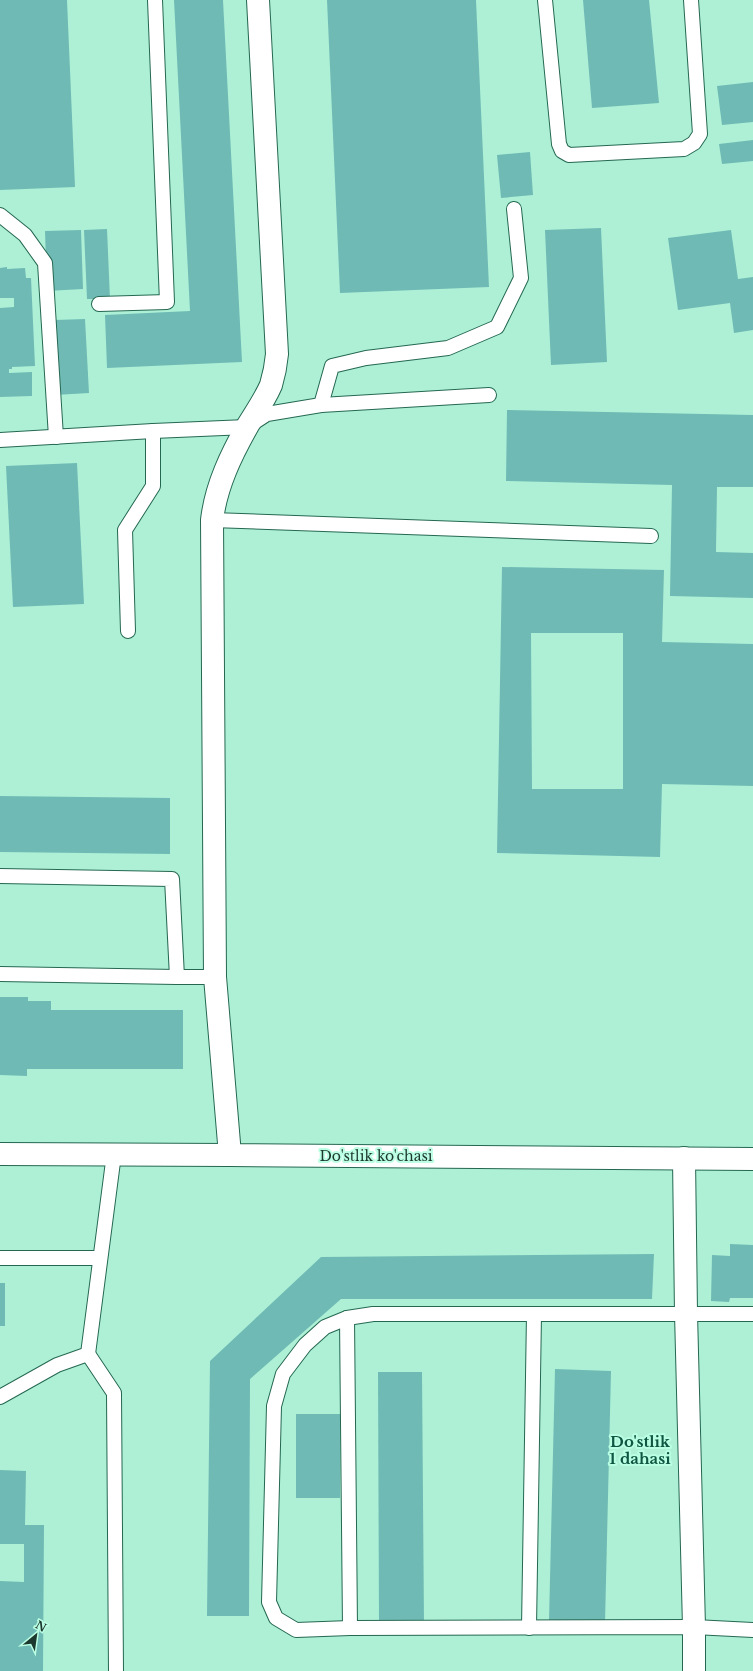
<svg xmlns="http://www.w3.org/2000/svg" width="753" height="1671" font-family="'Libre Baskerville',serif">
	<rect width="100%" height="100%" fill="#adf0d6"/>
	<g fill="#6fbab4" fill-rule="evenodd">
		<polygon points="0,0 67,0 75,187 0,190"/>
		<polygon points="174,0 223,0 242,362 107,368 105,315 190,311"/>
		<polygon points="327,0 476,0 489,287 340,293"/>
		<polygon points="583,0 649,0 659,103 592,108"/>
		<polygon points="753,82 753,122 722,125 717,86"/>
		<polygon points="753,140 753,161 722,164 719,144"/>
		<polygon points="530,152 533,195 501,198 497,155"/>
		<polygon points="601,228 607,362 551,365 545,230"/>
		<polygon points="107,229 110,299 87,299 84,230"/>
		<polygon points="81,230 83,289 47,291 45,231"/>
		<polygon points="731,230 738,279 753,277 753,330 734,333 730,303 678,310 668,238"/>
		<polygon points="7,267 7,269 25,268 26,278 31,278 35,366 12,367 12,369 9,369 9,373 32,372 32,396 0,397 0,308 14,307 14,298 0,298 0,268"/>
		<polygon points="85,319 89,393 55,395 55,320"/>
		<polygon points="507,410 753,415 753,487 717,487 716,552 753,553 753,598 670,596 672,485 506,481"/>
		<polygon points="77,463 84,604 13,607 6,466"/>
		<path d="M502,567l162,3 -2,72 91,2v142l-91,-2 -2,73 -163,-4zM531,633h92v156h-91z"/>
		<polygon points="0,796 170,798 170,854 0,852"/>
		<polygon points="0,997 28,997 28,1001 51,1001 51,1010 183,1010 183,1069 27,1069 27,1076 0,1075"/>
		<polygon points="730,1244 753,1245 753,1298 730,1298 729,1302 711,1301 712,1255 730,1256"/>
		<polygon points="654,1254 652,1299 341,1299 250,1379 249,1616 207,1616 210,1361 321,1257"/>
		<rect x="0" y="1283" width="5" height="43"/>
		<polygon points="555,1369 611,1371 605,1623 549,1621"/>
		<polygon points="378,1372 422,1372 424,1624 379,1624"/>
		<rect x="296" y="1414" width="44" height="84"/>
		<polygon points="0,1470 26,1471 25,1525 44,1525 43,1671 0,1671 0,1581 24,1582 24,1544 0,1544"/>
	</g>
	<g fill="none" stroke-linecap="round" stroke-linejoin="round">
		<defs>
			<g id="service">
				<polyline points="545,0 559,144 562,151 569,155 684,149 694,143 700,134 691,0"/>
				<polyline points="0,215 25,235 45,263 56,437"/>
				<polyline points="99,304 167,302 155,0"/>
				<polyline points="321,405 332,366 366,358 448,348 497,327 521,278 514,209"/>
				<polyline points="0,440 153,431 247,427 267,414 321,405 489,395"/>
				<polyline points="212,520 651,536"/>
				<polyline points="128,631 125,530 153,486 153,431"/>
				<polyline points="0,876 172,879 177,977 215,977"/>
				<polyline points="0,974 177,977"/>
				<polyline points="0,1258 100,1258"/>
				<polyline points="753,1314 373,1314 347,1318 325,1327 305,1345 283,1374 274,1406 269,1602 276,1618 296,1630 350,1628 694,1627 753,1630"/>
				<polyline points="347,1318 350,1628"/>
				<polyline points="88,1354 114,1393 116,1671"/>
				<polyline points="0,1397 57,1365 88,1354 114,1154"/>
				<polyline points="529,1628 534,1314"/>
			</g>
			<g id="minor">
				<polyline points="0,1154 230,1155"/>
				<polyline points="684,1158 686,1313 694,1627 694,1671"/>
			</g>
			<path id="tertiary" d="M258,0l19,354c-1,11 -3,21 -6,31 -6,14 -15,27 -23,40 -17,30 -32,61 -36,95l3,457 15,178 523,4"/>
		</defs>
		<use href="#service" stroke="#256852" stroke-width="16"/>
		<use href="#minor" stroke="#256852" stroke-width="24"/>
		<use href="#tertiary" stroke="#256852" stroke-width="24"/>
		<use href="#service" stroke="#fff" stroke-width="14"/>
		<use href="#minor" stroke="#fff" stroke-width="22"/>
		<use href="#tertiary" stroke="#fff" stroke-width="22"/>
	</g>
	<g text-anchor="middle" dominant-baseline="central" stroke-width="4" stroke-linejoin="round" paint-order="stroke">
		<g font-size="14" fill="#1d382f" stroke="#bafee3">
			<text x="376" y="1156">Do'stlik ko'chasi</text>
		</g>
		<g font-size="15" font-weight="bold" fill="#0e5642" stroke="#bafee3">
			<text x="640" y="1441">Do'stlik<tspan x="640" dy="17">1 dahasi</tspan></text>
		</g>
	</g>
	<g transform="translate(36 1635) rotate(29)" stroke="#bafee3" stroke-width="3" paint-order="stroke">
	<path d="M0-3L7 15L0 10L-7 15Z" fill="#1d382f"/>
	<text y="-6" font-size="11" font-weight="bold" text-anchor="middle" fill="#1d382f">N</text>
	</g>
</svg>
